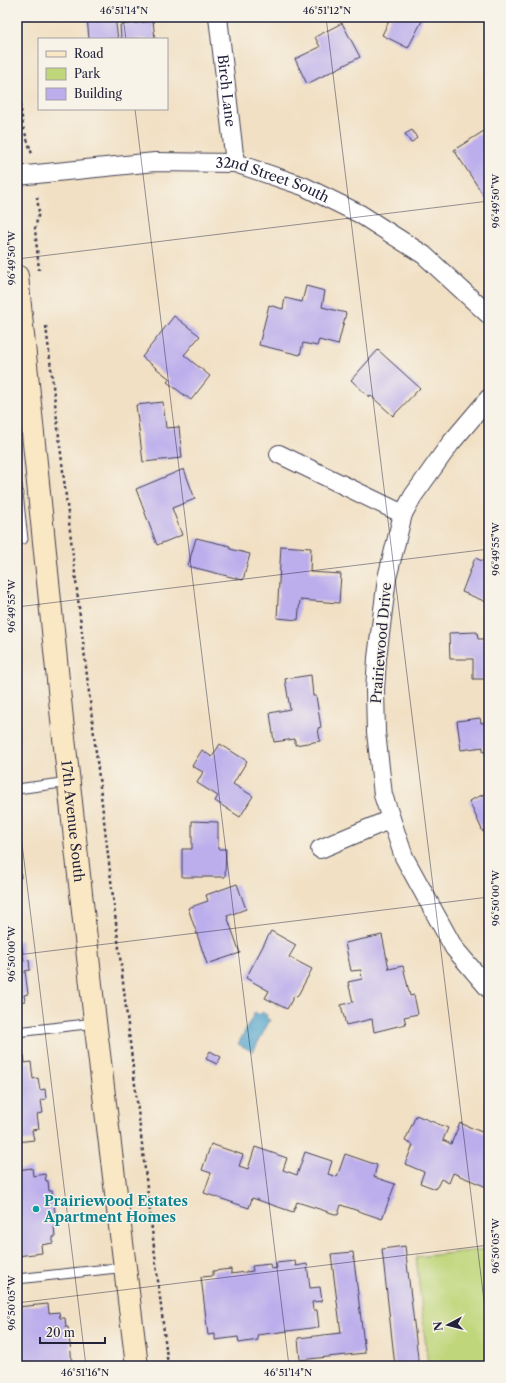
<svg xmlns="http://www.w3.org/2000/svg" width="506" height="1383" font-family="'Libre Caslon Text',serif">
	<rect width="100%" height="100%" fill="#f7f3e8"/>
	<filter id="ink" filterUnits="userSpaceOnUse"><feTurbulence type="fractalNoise" baseFrequency=".025" numOctaves="2"/><feDisplacementMap in="SourceGraphic" scale="8" xChannelSelector="R" yChannelSelector="G"/><feConvolveMatrix kernelMatrix="1 2 1 2 8 2 1 2 1" color-interpolation-filters="sRGB"/></filter>
	<filter id="wash" filterUnits="userSpaceOnUse"><feTurbulence type="fractalNoise" baseFrequency=".012" numOctaves="4" result="noise"/><feDisplacementMap in="SourceGraphic" scale="16" xChannelSelector="R" yChannelSelector="G"/><feGaussianBlur stdDeviation="0.9" result="paint"/><feColorMatrix in="noise" values="0 0 0 0 0 0 0 0 0 0 0 0 0 0 0 0 0 1.4 0 .05"/><feComposite in="paint" operator="in"/></filter>
	<g filter="url(#wash)">
		<rect width="100%" height="100%" fill="#f1e0c4"/>
		<polygon fill="#bfd67a" stroke="#707c5a" points="489,1249 489,1366 428,1366 416,1257"/>
		<polygon fill="#51a4cc" stroke="#3a6384" points="255,1012 260,1015 262,1012 267,1015 266,1018 270,1020 253,1052 238,1044"/>
		<g id="blocks">
			<g fill="#bcaeec">
				<polygon points="87,17 115,17 118,39 89,39"/>
				<polygon points="391,17 424,17 408,48 382,35"/>
				<polygon points="153,21 155,39 121,39 120,25"/>
				<polygon points="342,23 360,57 307,84 295,59 320,47 315,37"/>
				<polygon points="487,129 489,132 489,204 454,150"/>
				<polygon points="412,130 417,138 411,143 405,134"/>
				<polygon points="306,286 325,291 322,307 346,313 338,345 319,340 317,346 303,343 300,355 259,345 269,305 283,309 285,298 302,302"/>
				<polygon points="174,316 200,336 184,355 210,376 191,400 167,382 170,379 142,357"/>
				<polygon points="378,350 420,388 393,416 370,395 369,397 351,380"/>
				<polygon points="163,402 166,428 179,427 182,458 143,462 136,405"/>
				<polygon points="184,469 195,499 172,508 182,535 157,545 136,489"/>
				<polygon points="196,538 230,546 230,549 250,554 243,580 188,566"/>
				<polygon points="281,546 311,548 310,572 341,574 339,603 300,600 298,620 277,618"/>
				<polygon points="489,552 489,603 462,592 475,558 485,562"/>
				<polygon points="477,632 478,639 489,639 489,679 473,679 473,659 450,659 449,633"/>
				<polygon points="311,675 313,696 316,696 321,727 318,728 320,741 295,745 295,739 274,742 270,713 290,709 285,679"/>
				<polygon points="480,718 481,723 489,722 489,751 483,752 483,747 461,750 457,721"/>
				<polygon points="220,744 247,761 233,784 253,796 240,817 215,801 218,796 197,783 203,772 192,766 202,750 212,757"/>
				<polygon points="489,792 489,829 483,832 469,801"/>
				<polygon points="192,821 218,822 218,849 226,849 225,877 182,877 182,849 192,849"/>
				<polygon points="17,865 20,865 21,878 17,878"/>
				<polygon points="237,884 246,909 227,916 240,953 207,964 188,908 208,901 206,895"/>
				<polygon points="271,931 296,945 289,957 312,969 297,997 294,996 287,1009 265,998 269,991 246,978"/>
				<polygon points="382,935 389,969 403,966 410,996 414,995 418,1014 404,1017 406,1024 374,1032 372,1019 346,1025 341,1005 353,1002 348,982 362,979 361,970 351,971 345,943"/>
				<polygon points="21,940 24,961 29,960 30,970 25,971 28,994 24,995 25,1001 17,1002 17,941"/>
				<polygon points="210,1051 221,1057 217,1064 206,1059"/>
				<polygon points="24,1055 25,1063 31,1062 33,1079 38,1078 40,1090 45,1089 46,1099 41,1100 43,1113 37,1114 39,1129 32,1130 34,1140 17,1142 17,1056"/>
				<polygon points="416,1115 448,1128 443,1140 451,1144 460,1123 489,1135 489,1141 487,1147 489,1148 489,1188 453,1173 449,1183 441,1179 436,1189 420,1183 424,1172 405,1164 413,1145 405,1141"/>
				<polygon points="211,1144 243,1155 239,1166 248,1169 255,1147 287,1158 283,1170 297,1175 305,1152 332,1161 328,1174 337,1177 345,1154 377,1165 374,1177 395,1184 382,1219 341,1205 338,1215 297,1202 293,1212 252,1198 249,1208 204,1193 211,1173 202,1170"/>
				<polygon points="32,1168 33,1176 45,1174 46,1181 48,1181 49,1191 52,1191 57,1226 54,1226 55,1237 53,1237 53,1243 41,1245 42,1253 17,1256 17,1170"/>
				<polygon points="405,1246 419,1366 395,1366 382,1249"/>
				<polygon points="353,1252 365,1353 300,1360 298,1338 341,1333 331,1254"/>
				<polygon points="295,1261 296,1266 307,1264 310,1288 320,1287 322,1301 312,1302 313,1310 317,1310 319,1327 257,1335 258,1340 239,1343 238,1337 215,1340 215,1334 208,1335 201,1277 213,1276 213,1271 231,1269 231,1274 253,1271 252,1266 270,1264 271,1269 277,1268 276,1263"/>
				<polygon points="48,1304 49,1313 59,1312 60,1318 65,1318 66,1327 68,1327 72,1362 70,1362 71,1366 17,1366 17,1307"/>
			</g>
		</g>
	</g>
	<g filter="url(#ink)">
		<use href="#blocks" fill-opacity="0" stroke="#413e50" stroke-width="1"/>
		<g fill="none" stroke-linecap="round" stroke-linejoin="round">
			<defs>
				<g id="lane">
					<polyline points="17,485 23,539"/>
					<polyline points="17,789 69,782"/>
					<polyline points="17,1032 95,1023"/>
					<polyline points="17,1279 126,1267"/>
				</g>
				<g id="street">
					<path id="s1" d="M218,17l17,146"/>
					<path id="s2" d="M17,176l138,-14 80,1 68,23 57,28 64,41 65,60"/>
					<polyline points="489,398 450,444 413,496 403,514 387,578 377,658 375,690 376,732 383,795 404,857 454,948 489,989"/>
					<polyline points="279,454 403,514"/>
					<polyline points="320,849 391,819"/>
				</g>
				<g id="secondary">
					<path id="s3" d="M17,276c24,248 50,497 78,745 13,115 29,230 42,345"/>
				</g>
			</defs>
			<use href="#lane" stroke="#413e50" stroke-width="11"/>
			<use href="#street" stroke="#413e50" stroke-width="20"/>
			<use href="#secondary" stroke="#413e50" stroke-width="24"/>
			<g stroke="#413e50" stroke-width="2.5" stroke-dasharray="3 3" stroke-linecap="butt">
				<polyline points="17,74 23,127 32,154"/>
				<polyline points="37,197 39,212 35,229 39,270"/>
				<polyline points="46,326 168,1366"/>
			</g>
			<use href="#lane" stroke="#fff" stroke-width="9"/>
			<use href="#street" stroke="#fff" stroke-width="18"/>
			<use href="#secondary" stroke="#fae7c3" stroke-width="22"/>
		</g>
	</g>
	<path fill="none" stroke="#22223b" stroke-width="1" stroke-opacity="0.45" d="M123,17l3,22M326,17l163,1324M135,109l154,1257M17,259l472,-58M17,607l472,-58M17,803l69,563M17,955l472,-58M17,1303l472,-58"/>
	<circle fill="#0f9aa8" stroke="#f7f3e8" stroke-width="1.5" cx="36" cy="1209" r="4"/>
	<g text-anchor="middle" dominant-baseline="central" stroke-width="3" stroke-linejoin="round" paint-order="stroke">
		<g font-size="14" fill="#22223b" stroke="#f7f3e8">
			<text stroke="none"><textPath href="#s1" startOffset="74">Birch Lane</textPath></text>
			<text stroke="none"><textPath href="#s2" startOffset="259">32nd Street South</textPath></text>
			<text transform="translate(381 643) rotate(-85)">Prairiewood Drive</text>
			<text stroke="none"><textPath href="#s3" startOffset="548">17th Avenue South</textPath></text>
		</g>
		<g font-size="14" font-weight="bold" fill="#0d838f" stroke="#f7f3e8" text-anchor="start">
			<text x="44" y="1201">Prairiewood Estates<tspan x="44" dy="16">Apartment Homes</tspan></text>
		</g>
	</g>
	<rect width="506" height="1383" fill="none" stroke="#f7f3e8" stroke-width="44"/>
	<rect x="38" y="38" width="130" height="72" fill="#f7f3e8" stroke="#a29fa3"/>
	<rect x="46" y="51" width="20" height="6" fill="#fae7c3" stroke="#a29fa3"/>
	<text x="74" y="58" font-size="12" fill="#22223b">Road</text>
	<rect x="46" y="68" width="20" height="12" fill="#bfd67a" stroke="#a29fa3"/>
	<text x="74" y="78" font-size="12" fill="#22223b">Park</text>
	<rect x="46" y="88" width="20" height="12" fill="#bcaeec" stroke="#a29fa3"/>
	<text x="74" y="98" font-size="12" fill="#22223b">Building</text>
	<g transform="translate(448 1325) rotate(263)" stroke="#f7f3e8" stroke-width="3" paint-order="stroke">
	<path d="M0-3L7 15L0 10L-7 15Z" fill="#22223b"/>
	<text y="-6" font-size="11" font-weight="bold" text-anchor="middle" fill="#22223b">N</text>
	</g>
	<path d="M40 1337v6h65v-6" fill="none" stroke="#22223b" stroke-width="2"/>
	<text x="46" y="1337" font-size="12" fill="#22223b" stroke="#f7f3e8" stroke-width="3" paint-order="stroke">20 m</text>
	<rect x="22" y="22" width="462" height="1339" fill="none" stroke="#22223b" stroke-width="1.5"/>
	<g font-size="10" text-anchor="middle" fill="#22223b">
		<text x="124" y="14">46°51'14"N</text>
		<text x="327" y="14">46°51'12"N</text>
		<text transform="translate(495 201) rotate(-90)" y="4">96°49'50"W</text>
		<text transform="translate(11 258) rotate(-90)" y="4">96°49'50"W</text>
		<text transform="translate(495 549) rotate(-90)" y="4">96°49'55"W</text>
		<text transform="translate(11 606) rotate(-90)" y="4">96°49'55"W</text>
		<text transform="translate(495 898) rotate(-90)" y="4">96°50'00"W</text>
		<text transform="translate(11 954) rotate(-90)" y="4">96°50'00"W</text>
		<text transform="translate(495 1246) rotate(-90)" y="4">96°50'05"W</text>
		<text transform="translate(11 1303) rotate(-90)" y="4">96°50'05"W</text>
		<text x="85" y="1376">46°51'16"N</text>
		<text x="288" y="1376">46°51'14"N</text>
	</g>
</svg>
